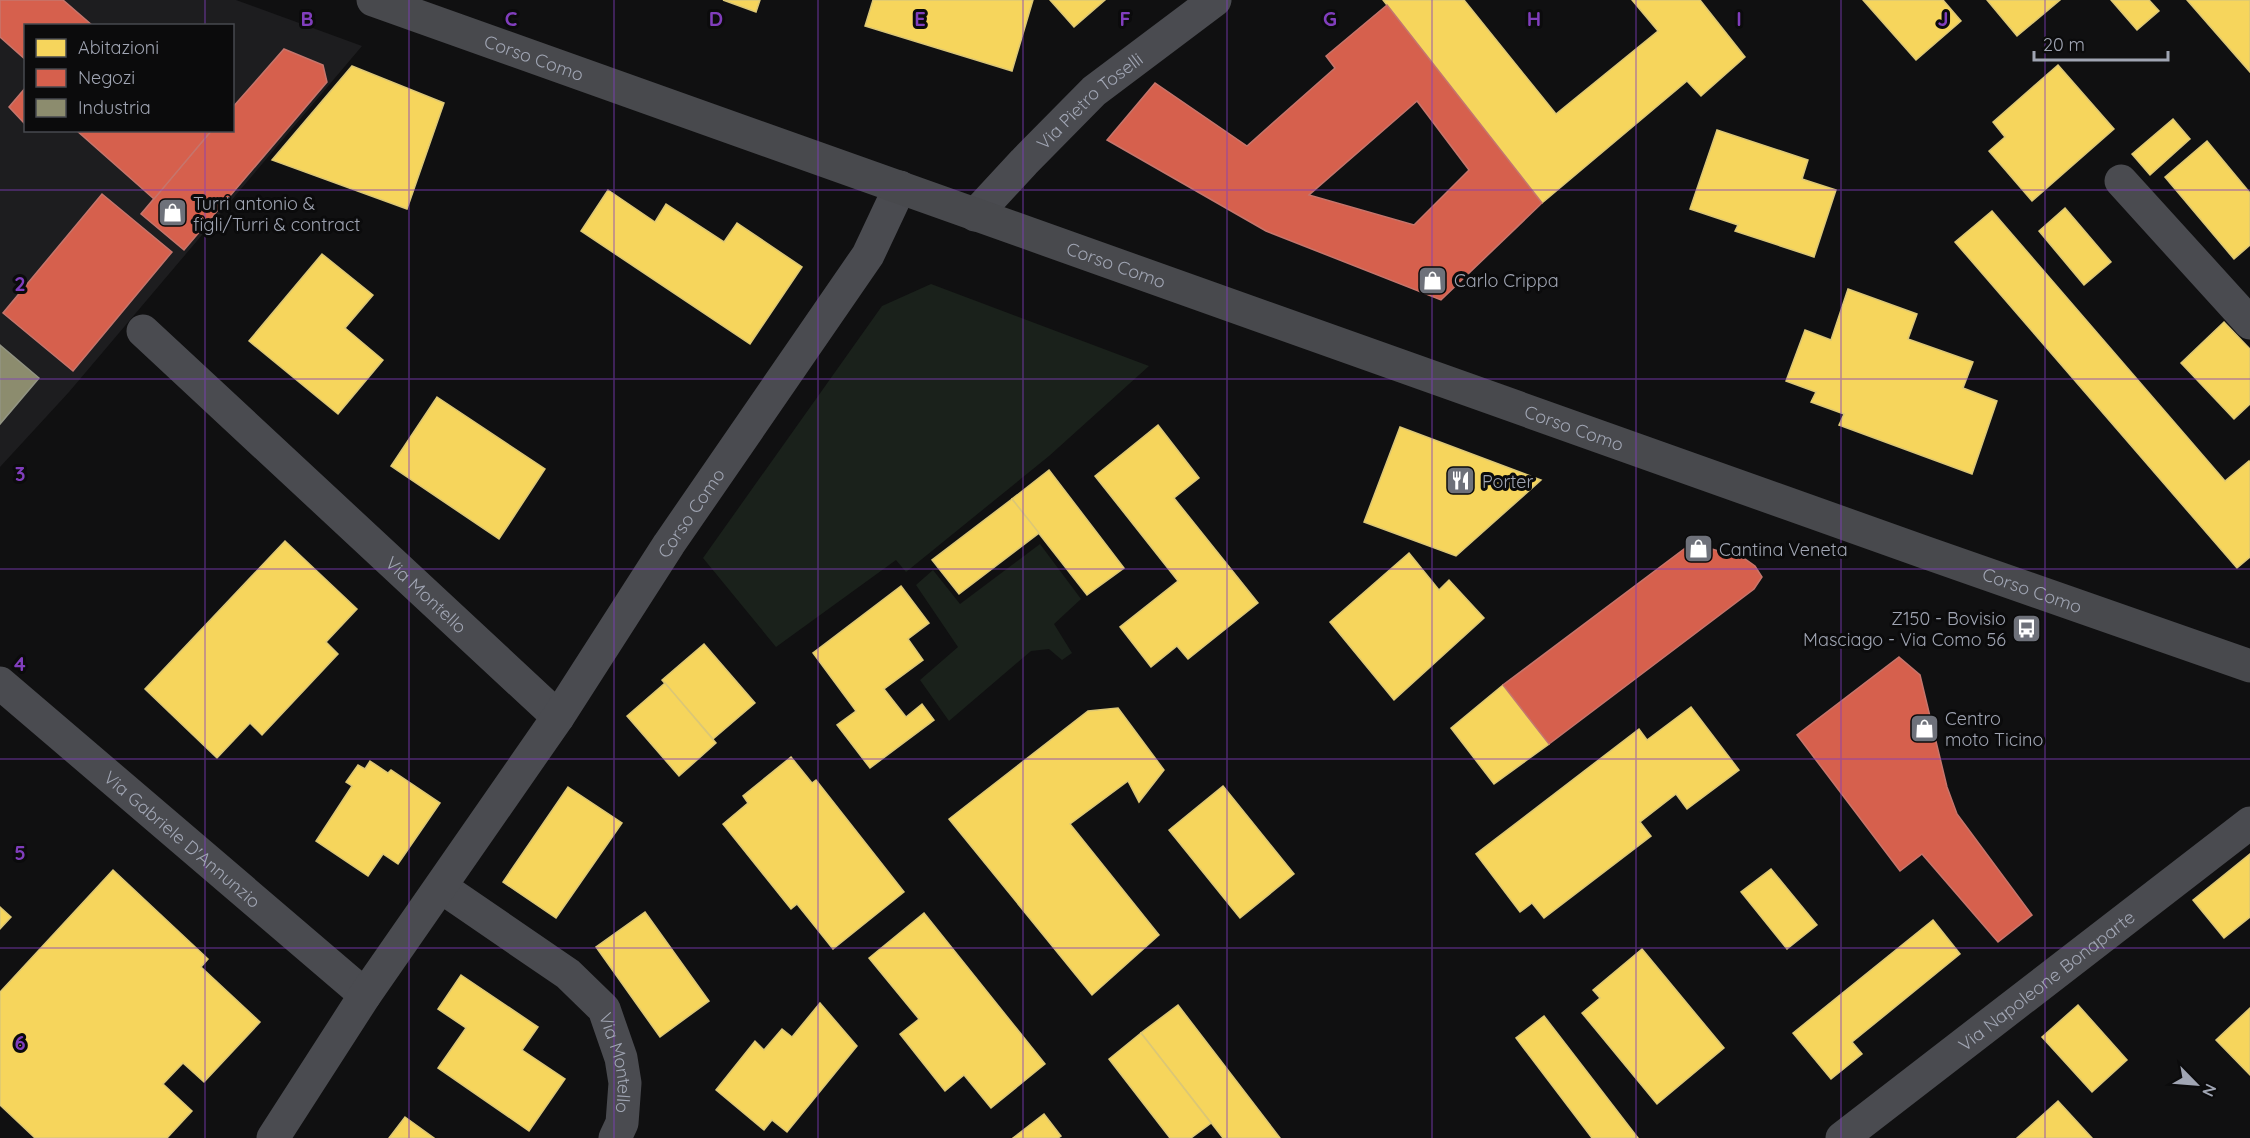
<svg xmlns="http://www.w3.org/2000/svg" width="2250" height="1138" font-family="Quicksand,sans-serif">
	<rect width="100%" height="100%" fill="#101011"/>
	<path fill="#1d1d1f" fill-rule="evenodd" d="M0,0h236l126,46 -293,346 -69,75zM26,26h206v104h-206z"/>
	<g fill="#1a211b">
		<polygon points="931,284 1149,366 1049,456 906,572 896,560 776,647 703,558 882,306"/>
		<polygon points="1040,544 1081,599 1054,624 1072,653 1062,660 1049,649 1031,651 949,721 920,680 958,647 916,585 933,570 960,604"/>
	</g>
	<g fill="#f6d55c" stroke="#dcc776" stroke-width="1.5">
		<polygon points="723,0 760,0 756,12"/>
		<polygon points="873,0 1033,0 1012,71 865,26"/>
		<polygon points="1050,0 1105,0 1074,27"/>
		<polygon points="1383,0 1464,0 1556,114 1658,31 1632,0 1700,0 1745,57 1701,96 1687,81 1542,203"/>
		<polygon points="1863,0 1943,0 1961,21 1916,60"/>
		<polygon points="1987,0 2060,0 2017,36"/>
		<polygon points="2111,0 2149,0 2159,11 2137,30"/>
		<polygon points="2187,0 2250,0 2250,72"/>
		<polygon points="2058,65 2114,129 2032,201 1989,151 2005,137 1993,122"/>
		<polygon points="352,66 444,103 407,209 272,160"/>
		<polygon points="2173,119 2190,139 2150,175 2132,154"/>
		<polygon points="1717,130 1808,160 1802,179 1836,190 1814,257 1735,231 1738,225 1690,209"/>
		<polygon points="2207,141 2250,193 2250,245 2234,259 2165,177"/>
		<polygon points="608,190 655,222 666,204 724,242 737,223 802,267 750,344 581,231"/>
		<polygon points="2065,208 2111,262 2084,285 2039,231"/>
		<polygon points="1992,211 2225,481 2249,461 2250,463 2250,557 2237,568 1955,242"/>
		<polygon points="322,254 373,295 345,328 383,360 338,414 249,341"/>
		<polygon points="1848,289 1917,314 1908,339 1973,362 1963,388 1997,401 1972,474 1839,425 1844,414 1811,402 1816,392 1786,381 1805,330 1831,340"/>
		<polygon points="2224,322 2250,349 2250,404 2234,419 2181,363"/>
		<polygon points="437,397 545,469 499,539 391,466"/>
		<polygon points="1158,425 1199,478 1174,498 1258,603 1188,659 1177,646 1151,667 1120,627 1178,581 1095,476"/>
		<polygon points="1400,427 1541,480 1456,556 1364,522"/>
		<polygon points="1049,470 1124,568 1087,595 1012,499"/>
		<polygon points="1012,499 1039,533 959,594 932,560"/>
		<polygon points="285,541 357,609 326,642 338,654 262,735 250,723 217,758 145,689"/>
		<polygon points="1409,553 1439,590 1449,580 1484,618 1394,700 1330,622"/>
		<polygon points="901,586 929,623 908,639 923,660 884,689 906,717 922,704 934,720 870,768 837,725 856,711 813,653"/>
		<polygon points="704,644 755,703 713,739 662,680"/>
		<polygon points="665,683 716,743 679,776 627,716"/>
		<polygon points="1503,685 1549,744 1494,784 1451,728"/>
		<polygon points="1691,707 1739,770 1687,809 1676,794 1640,822 1651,836 1544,918 1532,903 1520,912 1476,854 1639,729 1647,740"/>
		<polygon points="1118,708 1164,770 1139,802 1128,781 1070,824 1159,935 1092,995 949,819 1088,711"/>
		<polygon points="791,757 812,783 816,780 904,892 833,949 797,904 791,909 723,824 748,803 743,796"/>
		<polygon points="370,761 388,773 391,770 440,803 398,864 383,854 368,876 316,841 352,786 346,782 358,765 365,769"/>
		<polygon points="1223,786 1294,874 1240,918 1169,830"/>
		<polygon points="568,787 622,823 556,918 503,882"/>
		<polygon points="2250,854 2250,917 2224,938 2193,900"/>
		<polygon points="1771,869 1817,925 1787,949 1741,892"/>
		<polygon points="113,870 208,959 201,967 260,1022 204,1082 183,1063 163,1084 192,1111 167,1138 35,1138 0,1105 0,992"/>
		<polygon points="0,907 11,917 0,929"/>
		<polygon points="645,912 709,1001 660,1037 596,947"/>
		<polygon points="924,913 1045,1064 991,1108 964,1075 945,1091 900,1034 919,1019 869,958"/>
		<polygon points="1933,920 1960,954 1852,1042 1862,1054 1831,1079 1793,1033"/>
		<polygon points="1642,949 1724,1048 1657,1104 1582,1013 1600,998 1593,990"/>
		<polygon points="461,975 538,1027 522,1050 565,1079 529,1131 438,1068 466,1028 438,1009"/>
		<polygon points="820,1003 857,1046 787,1132 772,1120 764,1130 716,1090 755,1041 764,1050 782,1029 792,1037"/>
		<polygon points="1178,1005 1280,1138 1223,1138 1141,1033"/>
		<polygon points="2078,1005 2127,1060 2092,1092 2042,1037"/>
		<polygon points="2250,1008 2250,1075 2216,1040"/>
		<polygon points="1544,1016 1638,1138 1592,1138 1516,1038"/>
		<polygon points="1141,1033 1211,1123 1191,1138 1170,1138 1109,1059"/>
		<polygon points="2058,1101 2092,1138 2017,1138"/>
		<polygon points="1044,1114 1061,1136 1058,1138 1013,1138"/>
		<polygon points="405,1117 434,1138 389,1138"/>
	</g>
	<g fill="#d6604d" stroke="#c6756c" stroke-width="1.5" fill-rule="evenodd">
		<polygon points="0,0 63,0 93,26 26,26 26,60 0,37"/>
		<path d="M1387,5l155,198 -101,97 -175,-69 -159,-91 48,-57 92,63 88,-78 -9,-12zM1417,101l52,69 -55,55 -105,-30z"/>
		<polygon points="284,49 323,65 327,82 184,250 141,214 212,130 232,130 232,108"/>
		<polygon points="26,87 26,125 9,107"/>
		<polygon points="76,130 212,130 154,199"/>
		<polygon points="102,194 172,252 73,371 3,313"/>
		<polygon points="1692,543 1745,559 1755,566 1762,577 1754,589 1549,744 1503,685"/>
		<polygon points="1899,657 1920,675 1947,787 1957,814 2032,915 1998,942 1922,854 1900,871 1797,735"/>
	</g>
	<polygon fill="#8c8c6e" stroke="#929483" stroke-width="1.5" points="0,345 39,378 0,424"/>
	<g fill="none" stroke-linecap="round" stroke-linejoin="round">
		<g stroke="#4a4b50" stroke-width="33">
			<polyline points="2121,181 2250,323"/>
			<path id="s1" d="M975,215l49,-53 70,-71 121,-91"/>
			<path id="s2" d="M143,331l415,386"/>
			<path id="s3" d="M0,683l365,312"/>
			<path id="s4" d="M441,887l127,87 36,35 17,49 4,25 -3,40 -7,15"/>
			<path id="s5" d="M273,1138l92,-143 193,-278 111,-173 199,-289 32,-68"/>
		</g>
		<path stroke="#4a4b50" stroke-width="33" id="s6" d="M1842,1138l408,-315"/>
		<path stroke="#48494d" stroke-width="33" id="s7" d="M373,0l1551,552 326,114"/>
	</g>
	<path fill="none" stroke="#813ebd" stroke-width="1.5" stroke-opacity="0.55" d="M205,0v26M409,0v1138M614,0v1138M818,0v1138M1023,0v1138M1227,0v1138M1432,0v1138M1636,0v1138M1841,0v1138M2045,0v1138M205,130v1008M0,190h2250M0,379h2250M0,569h2250M0,759h2250M0,948h2250"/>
	<defs>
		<symbol id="shop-square" viewBox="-11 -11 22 22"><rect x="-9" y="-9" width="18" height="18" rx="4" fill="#6e717a" stroke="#0b0b0c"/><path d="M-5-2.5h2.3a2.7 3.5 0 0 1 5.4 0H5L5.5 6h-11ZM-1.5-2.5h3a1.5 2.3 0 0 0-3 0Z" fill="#fff"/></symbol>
		<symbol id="restaurant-square" viewBox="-11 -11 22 22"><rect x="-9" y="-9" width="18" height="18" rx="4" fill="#6e717a" stroke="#0b0b0c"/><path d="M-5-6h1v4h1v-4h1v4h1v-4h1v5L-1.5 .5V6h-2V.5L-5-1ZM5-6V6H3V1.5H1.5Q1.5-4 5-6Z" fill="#fff"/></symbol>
		<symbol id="bus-square" viewBox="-11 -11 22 22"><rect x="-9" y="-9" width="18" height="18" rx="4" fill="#6e717a" stroke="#0b0b0c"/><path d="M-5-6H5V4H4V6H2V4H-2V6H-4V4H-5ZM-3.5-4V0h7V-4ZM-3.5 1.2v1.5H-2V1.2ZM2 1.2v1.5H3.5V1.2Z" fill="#fff"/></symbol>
	</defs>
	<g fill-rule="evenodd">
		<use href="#shop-square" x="156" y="196" width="33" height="33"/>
		<use href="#shop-square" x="1416" y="264" width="33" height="33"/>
		<use href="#restaurant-square" x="1444" y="464" width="33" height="33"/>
		<use href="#shop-square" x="1682" y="532" width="33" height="33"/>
		<use href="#bus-square" x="2010" y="612" width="33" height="33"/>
		<use href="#shop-square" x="1908" y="712" width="33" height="33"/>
	</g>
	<g text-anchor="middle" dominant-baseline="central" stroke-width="6" stroke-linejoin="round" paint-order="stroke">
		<g font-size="18" fill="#a0a5b3" stroke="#0b0b0c">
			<text stroke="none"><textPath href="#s7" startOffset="171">Corso Como</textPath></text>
			<text stroke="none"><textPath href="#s1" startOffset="162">Via Pietro Toselli</textPath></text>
			<text stroke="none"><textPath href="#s7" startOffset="789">Corso Como</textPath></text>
			<text stroke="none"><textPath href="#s7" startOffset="1275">Corso Como</textPath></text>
			<text stroke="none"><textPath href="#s5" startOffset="752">Corso Como</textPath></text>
			<text stroke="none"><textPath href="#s7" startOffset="1761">Corso Como</textPath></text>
			<text stroke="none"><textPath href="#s2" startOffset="387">Via Montello</textPath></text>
			<text stroke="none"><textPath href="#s3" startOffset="240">Via Gabriele D'Annunzio</textPath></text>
			<text stroke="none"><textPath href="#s6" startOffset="258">Via Napoleone Bonaparte</textPath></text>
			<text stroke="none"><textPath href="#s4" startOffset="260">Via Montello</textPath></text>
		</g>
		<g font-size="18" fill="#a0a5b3" stroke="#0b0b0c" text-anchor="start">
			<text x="193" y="203">Turri antonio &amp;<tspan x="193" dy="21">figli/Turri &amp; contract</tspan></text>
			<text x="1454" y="280">Carlo Crippa</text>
			<text x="1482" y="481">Porter</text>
			<text x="1719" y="549">Cantina Veneta</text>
			<text x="2006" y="618" text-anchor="end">Z150 - Bovisio<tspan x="2006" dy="21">Masciago - Via Como 56</tspan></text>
			<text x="1945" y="718">Centro<tspan x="1945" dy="21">moto Ticino</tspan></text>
		</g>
	</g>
	<g font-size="20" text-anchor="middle" font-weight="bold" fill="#813ebd" stroke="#0b0b0c" stroke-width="6" stroke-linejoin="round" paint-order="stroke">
		<text x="307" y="26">B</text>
		<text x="511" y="26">C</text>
		<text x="716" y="26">D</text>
		<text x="920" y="26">E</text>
		<text x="1125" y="26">F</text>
		<text x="1330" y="26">G</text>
		<text x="1534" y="26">H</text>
		<text x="1739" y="26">I</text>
		<text x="1943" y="26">J</text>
		<text x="20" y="291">2</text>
		<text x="20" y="481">3</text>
		<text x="20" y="671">4</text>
		<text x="20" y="860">5</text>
		<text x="20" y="1050">6</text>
	</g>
	<rect x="24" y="24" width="210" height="108" fill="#0b0b0c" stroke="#47494f" stroke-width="1.5"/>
	<rect x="36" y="39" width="30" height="18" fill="#f6d55c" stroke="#47494f" stroke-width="1.5"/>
	<text x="78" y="54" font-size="18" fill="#a0a5b3">Abitazioni</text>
	<rect x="36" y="69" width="30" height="18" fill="#d6604d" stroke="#47494f" stroke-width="1.5"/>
	<text x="78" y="84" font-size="18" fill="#a0a5b3">Negozi</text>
	<rect x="36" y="99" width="30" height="18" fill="#8c8c6e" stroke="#47494f" stroke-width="1.5"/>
	<text x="78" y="114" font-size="18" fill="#a0a5b3">Industria</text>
	<g transform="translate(2196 1084) rotate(115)" stroke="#0b0b0c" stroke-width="4.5" paint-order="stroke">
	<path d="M0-4.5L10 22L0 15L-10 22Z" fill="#a0a5b3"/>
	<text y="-9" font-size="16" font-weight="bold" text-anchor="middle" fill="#a0a5b3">N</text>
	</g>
	<path d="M2034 51v9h134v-9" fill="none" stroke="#a0a5b3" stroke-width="3"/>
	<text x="2043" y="51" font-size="18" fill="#a0a5b3" stroke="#0b0b0c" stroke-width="4.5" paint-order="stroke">20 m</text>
</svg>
